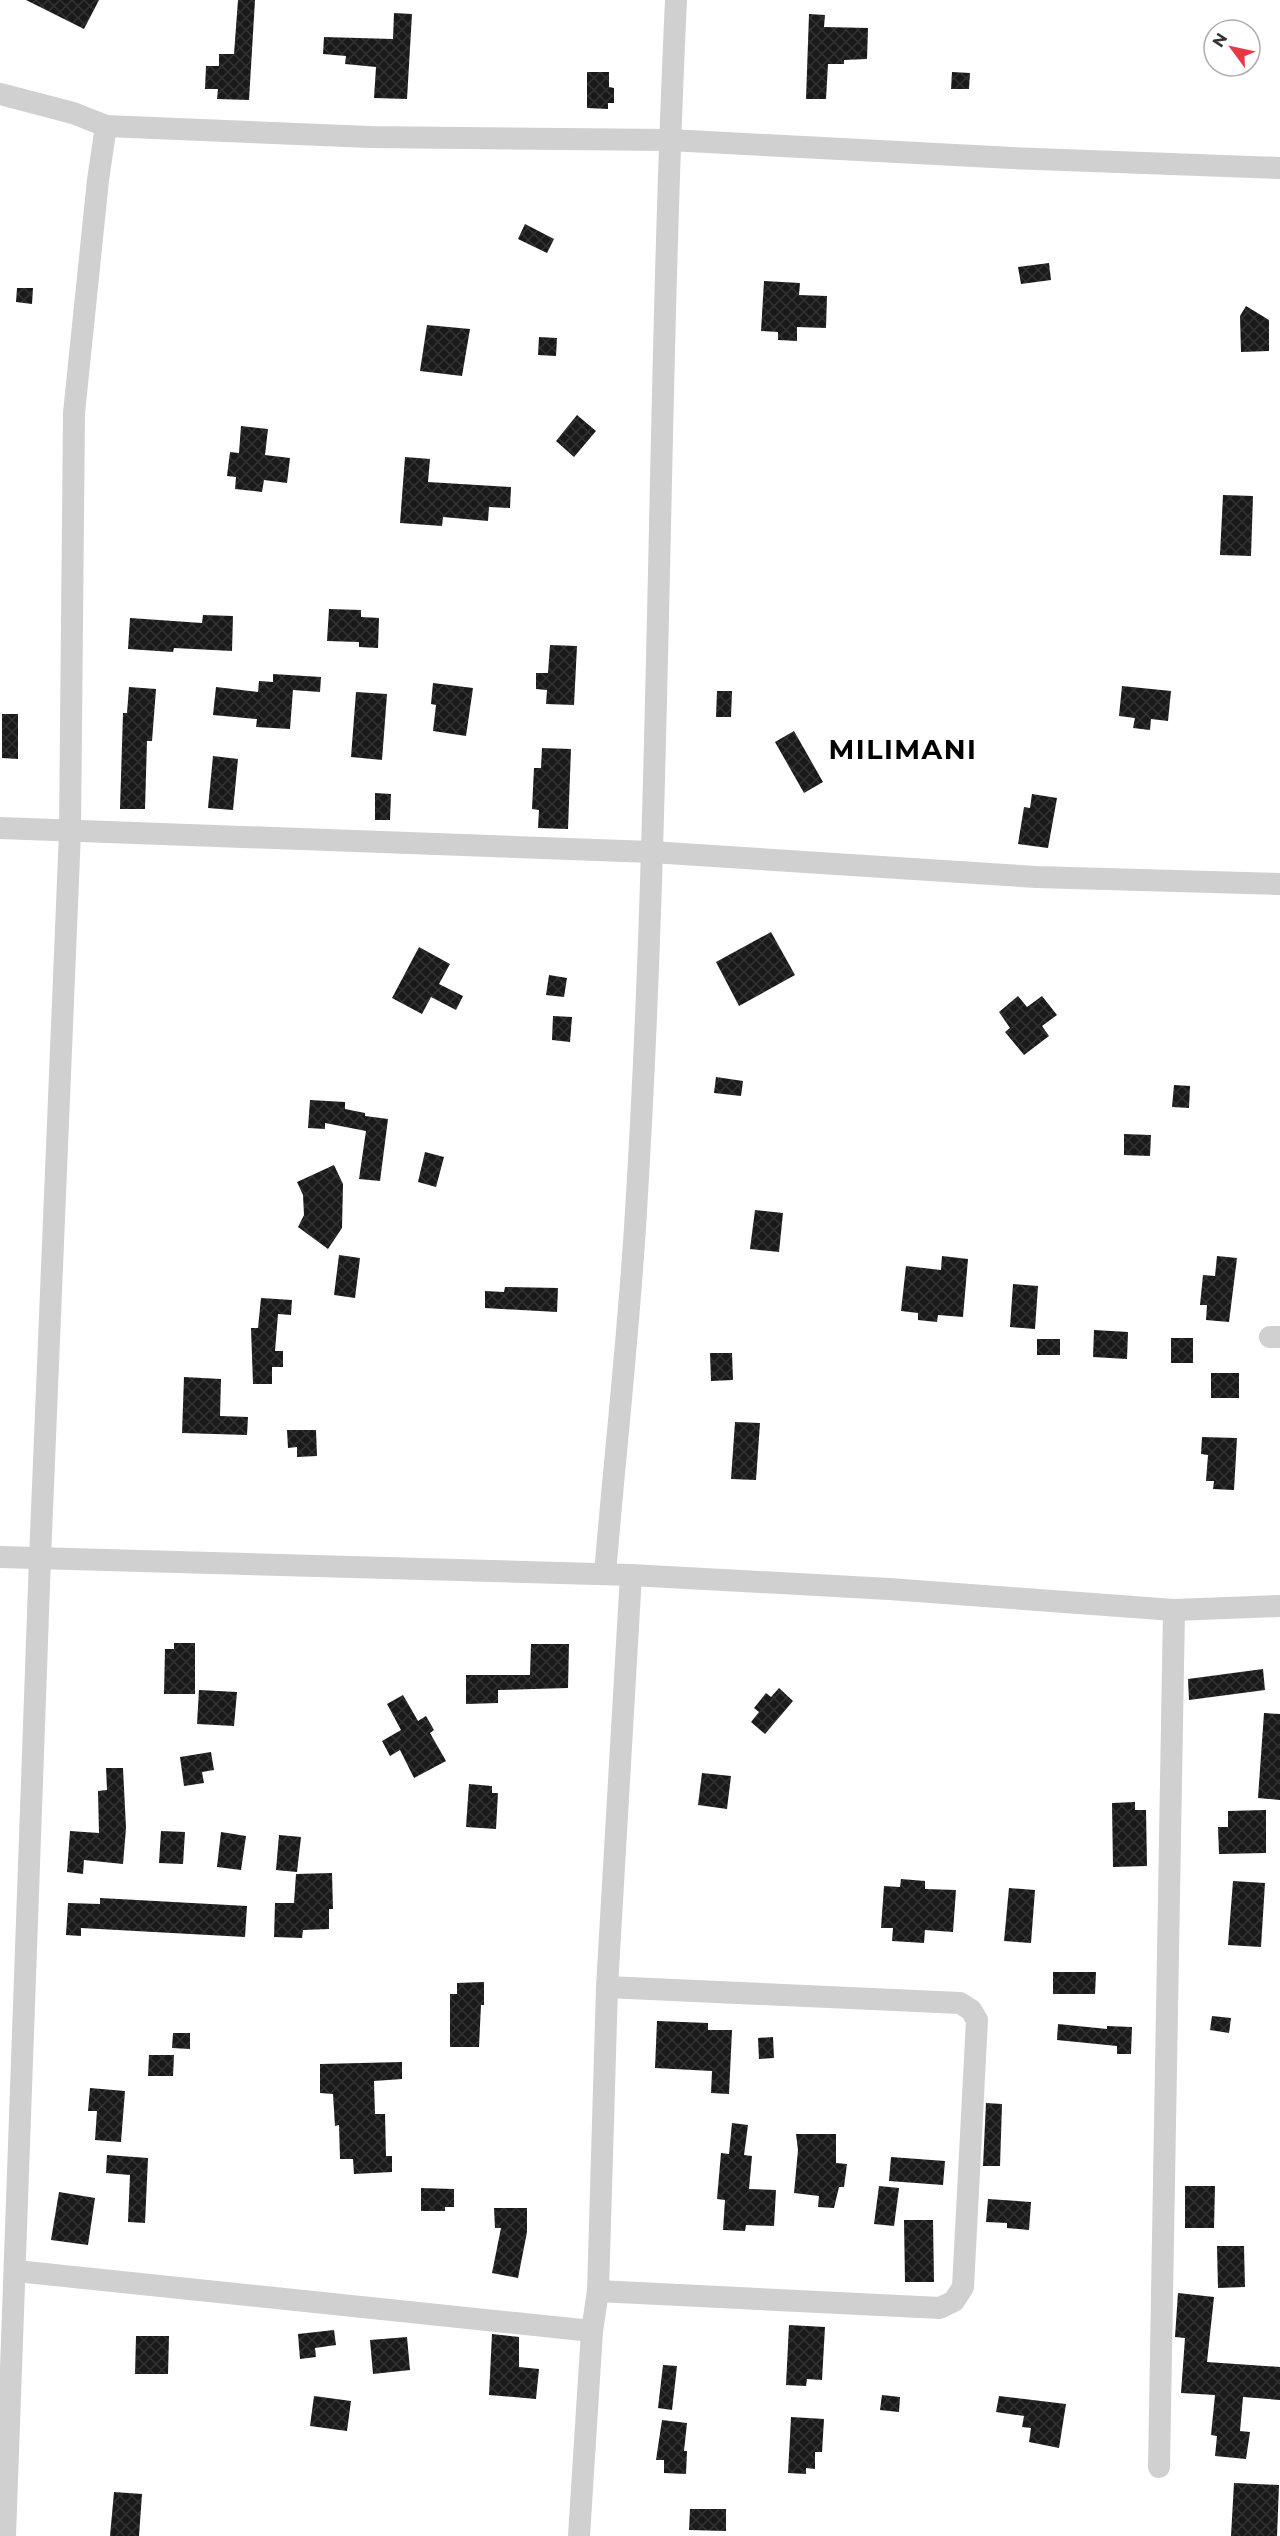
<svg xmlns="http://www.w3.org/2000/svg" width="1280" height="2536" font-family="Montserrat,sans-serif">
	<defs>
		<pattern id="building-cross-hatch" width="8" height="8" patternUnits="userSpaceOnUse" patternTransform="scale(1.5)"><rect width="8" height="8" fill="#1a1a1a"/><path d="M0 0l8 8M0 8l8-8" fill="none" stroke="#333"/></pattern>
	</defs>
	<rect width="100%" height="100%" fill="#fff"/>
	<g fill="url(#building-cross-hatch)">
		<polygon points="26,0 99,0 84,29"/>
		<polygon points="238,0 255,0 249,100 217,99 218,89 205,89 206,66 219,66 219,54 234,54"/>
		<polygon points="394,13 412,14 407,99 374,98 376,67 345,64 346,56 323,54 324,37 393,39"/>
		<polygon points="809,14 825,15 824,27 868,28 867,59 844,60 844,64 828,64 826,99 806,99"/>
		<polygon points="587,72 609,72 609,87 614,88 614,103 608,103 608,109 587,108"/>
		<polygon points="952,72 970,73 969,89 951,89"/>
		<polygon points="525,224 554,239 547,253 518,239"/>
		<polygon points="1049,263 1051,280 1021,284 1018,267"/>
		<polygon points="764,281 800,283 799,295 827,296 826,328 797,327 797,341 778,340 778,332 761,331"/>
		<polygon points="17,288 33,288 32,304 16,302"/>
		<polygon points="1246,306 1269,320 1269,351 1241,352 1240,316"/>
		<polygon points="427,325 470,329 462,376 420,371"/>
		<polygon points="539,337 557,338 556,356 538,355"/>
		<polygon points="577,415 596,431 574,457 556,441"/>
		<polygon points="241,426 268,429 265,455 290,458 287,483 264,480 262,492 235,489 236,477 227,476 230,452 239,453"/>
		<polygon points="405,457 430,459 428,482 511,487 510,508 489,507 488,521 443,517 442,526 400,523"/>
		<polygon points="1223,495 1253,496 1251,556 1220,555"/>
		<polygon points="329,609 361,610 361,617 379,618 378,648 359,647 359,642 327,641"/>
		<polygon points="203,615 233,616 232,651 174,648 173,652 128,649 130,618 202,623"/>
		<polygon points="550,645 577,646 574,705 546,704 547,690 536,689 536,673 548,673"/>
		<polygon points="273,674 321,677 320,692 293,690 290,729 256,727 257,719 213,715 216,687 258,692 259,681 273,682"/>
		<polygon points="433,683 473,688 466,736 433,731 436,705 431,704"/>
		<polygon points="1122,686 1171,691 1168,721 1151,719 1150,730 1133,728 1135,718 1119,716"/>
		<polygon points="129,687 156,689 152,741 147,741 145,809 120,809 123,713 127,713"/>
		<polygon points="717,691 732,691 731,717 716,717"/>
		<polygon points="356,692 387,694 382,760 351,757"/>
		<polygon points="2,714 18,714 18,759 2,758"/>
		<polygon points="794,731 823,782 804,793 775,742"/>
		<polygon points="542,748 571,749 568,829 538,828 539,810 532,809 534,768 541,768"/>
		<polygon points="213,756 238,759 233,810 208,808"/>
		<polygon points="375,793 391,794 390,820 375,820"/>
		<polygon points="1032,794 1057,798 1048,848 1018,844 1024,807 1030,808"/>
		<polygon points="771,932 795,975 739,1006 716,962"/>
		<polygon points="419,947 450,964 439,984 463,996 456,1010 431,997 422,1014 392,998"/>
		<polygon points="549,975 567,978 564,997 546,995"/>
		<polygon points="1018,996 1027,1007 1042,996 1057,1015 1042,1026 1049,1036 1024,1055 1005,1032 1010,1028 999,1012"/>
		<polygon points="553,1016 572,1017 570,1042 552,1040"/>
		<polygon points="716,1077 743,1081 741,1096 714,1093"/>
		<polygon points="1174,1085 1190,1086 1189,1108 1172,1107"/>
		<polygon points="310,1100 345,1102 345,1109 365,1113 365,1116 388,1119 380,1181 359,1179 366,1131 325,1123 325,1129 308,1128"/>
		<polygon points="1124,1134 1151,1135 1150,1156 1124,1155"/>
		<polygon points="425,1152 444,1157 436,1187 418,1182"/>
		<polygon points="334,1165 343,1184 342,1228 328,1249 298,1227 304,1215 303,1195 297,1182"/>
		<polygon points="755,1210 783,1213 779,1252 750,1249"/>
		<polygon points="339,1255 360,1258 355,1298 334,1295"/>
		<polygon points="942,1256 968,1259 963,1317 938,1315 937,1322 918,1320 918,1313 901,1311 906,1266 941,1270"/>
		<polygon points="1217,1256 1237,1258 1229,1322 1206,1320 1207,1305 1200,1305 1203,1275 1215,1276"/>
		<polygon points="1013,1284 1038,1286 1035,1329 1010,1327"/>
		<polygon points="505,1287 558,1288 557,1312 485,1308 485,1291 504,1292"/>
		<polygon points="261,1298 292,1300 291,1315 278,1314 275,1351 283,1351 283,1367 272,1367 272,1384 253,1384 251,1328 258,1328"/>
		<polygon points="1094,1330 1128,1332 1127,1359 1093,1357"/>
		<rect x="1171" y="1338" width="22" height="25"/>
		<rect x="1037" y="1339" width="23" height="16"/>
		<polygon points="710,1353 732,1353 733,1380 711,1381"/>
		<rect x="1211" y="1373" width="28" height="25"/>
		<polygon points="184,1377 221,1379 220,1416 248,1417 247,1435 182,1433"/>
		<polygon points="735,1422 760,1423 756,1480 731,1479"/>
		<polygon points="287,1430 316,1430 317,1456 297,1457 297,1447 288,1448"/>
		<polygon points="1202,1437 1237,1438 1234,1490 1213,1489 1214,1481 1206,1481 1208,1455 1201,1454"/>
		<polygon points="174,1643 195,1643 195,1694 164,1694 165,1649 174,1649"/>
		<polygon points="531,1644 569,1644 568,1688 498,1690 498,1703 466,1704 466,1675 530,1675"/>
		<polygon points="1263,1669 1265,1690 1189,1700 1188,1679"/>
		<polygon points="779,1688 793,1701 765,1734 751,1722 759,1712 754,1708 766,1693 771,1697"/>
		<polygon points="199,1690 237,1692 234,1726 197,1724"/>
		<polygon points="403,1695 418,1721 426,1716 434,1730 430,1733 446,1761 414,1778 400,1750 390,1756 382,1741 401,1730 387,1704"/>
		<polygon points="1264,1713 1280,1714 1280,1800 1258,1798"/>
		<polygon points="211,1752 214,1770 202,1772 204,1783 184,1786 180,1757"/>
		<polygon points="106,1768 123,1768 126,1828 123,1864 84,1860 83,1874 67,1872 70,1831 99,1833 98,1791 107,1790"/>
		<polygon points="702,1773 731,1776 727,1809 698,1805"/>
		<polygon points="469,1784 492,1786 492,1793 498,1793 496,1829 466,1827"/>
		<polygon points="1135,1802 1135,1810 1146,1810 1147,1866 1113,1867 1112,1803"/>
		<polygon points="1266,1810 1266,1853 1219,1854 1218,1827 1228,1827 1228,1811"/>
		<polygon points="161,1831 185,1832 183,1864 159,1863"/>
		<polygon points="221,1832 246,1836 241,1870 217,1867"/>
		<polygon points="279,1835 301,1837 297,1872 276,1870"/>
		<polygon points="332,1873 333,1909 329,1909 329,1929 303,1930 302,1938 274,1937 275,1903 294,1903 296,1874"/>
		<polygon points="901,1879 925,1881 925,1889 956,1890 953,1932 925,1930 924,1943 892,1941 893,1928 881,1928 884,1886 900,1887"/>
		<polygon points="1233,1881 1265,1883 1261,1947 1228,1945"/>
		<polygon points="1009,1888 1035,1890 1031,1943 1004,1941"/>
		<polygon points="100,1898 247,1906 245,1937 81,1928 81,1936 66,1935 68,1903 100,1904"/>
		<polygon points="1053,1972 1096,1972 1095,1994 1053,1994"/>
		<polygon points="484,1982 484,2005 481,2005 479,2047 450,2047 450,1994 457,1994 457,1983"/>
		<polygon points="1212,2016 1231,2018 1229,2033 1210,2030"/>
		<polygon points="657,2021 708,2023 708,2030 732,2030 729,2094 711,2093 712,2071 655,2068"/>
		<polygon points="1058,2024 1107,2029 1107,2026 1132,2027 1131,2054 1117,2054 1117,2046 1057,2040"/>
		<polygon points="173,2033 190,2033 190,2049 172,2048"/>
		<polygon points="773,2037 774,2058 759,2059 758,2038"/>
		<polygon points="149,2055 174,2055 173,2076 148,2076"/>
		<polygon points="402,2062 402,2079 374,2081 375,2114 385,2114 386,2156 392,2156 392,2172 354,2174 353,2159 340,2159 339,2125 335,2126 333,2094 320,2093 320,2064"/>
		<polygon points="90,2088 125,2091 121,2142 95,2140 97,2111 88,2111"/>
		<polygon points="986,2103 1002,2104 1000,2166 983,2166"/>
		<polygon points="732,2123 748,2125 744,2155 752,2156 749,2189 776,2190 774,2226 746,2225 745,2231 723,2230 725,2200 717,2199 721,2153 729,2154"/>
		<polygon points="796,2134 836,2134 836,2163 847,2164 844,2187 839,2187 834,2208 818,2207 819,2196 794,2193 798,2150"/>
		<polygon points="107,2155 148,2158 145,2223 128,2222 130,2175 106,2173"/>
		<polygon points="891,2157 945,2161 943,2185 889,2181"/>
		<polygon points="879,2186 899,2188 894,2226 874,2224"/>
		<polygon points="1185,2186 1215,2186 1214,2228 1185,2228"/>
		<polygon points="421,2188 454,2189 454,2207 445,2207 445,2211 421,2211"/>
		<polygon points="59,2192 95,2198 88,2245 51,2240"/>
		<polygon points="988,2199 1031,2202 1029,2230 1007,2228 1007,2223 986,2222"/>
		<polygon points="494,2208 527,2208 527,2232 518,2278 492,2273 501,2228 495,2228"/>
		<polygon points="904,2220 933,2220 934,2282 905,2282"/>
		<polygon points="1217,2246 1244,2246 1245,2287 1218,2288"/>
		<polygon points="1178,2293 1214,2297 1207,2362 1280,2367 1280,2400 1243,2397 1240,2431 1250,2432 1246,2459 1215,2456 1217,2436 1211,2435 1215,2395 1181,2393 1185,2338 1175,2337"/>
		<polygon points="789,2325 825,2327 822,2380 807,2379 806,2386 786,2385"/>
		<polygon points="334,2330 336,2345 315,2348 316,2357 300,2359 298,2334"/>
		<polygon points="492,2334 519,2337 519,2367 539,2369 536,2399 489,2395"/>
		<polygon points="136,2336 169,2336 168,2374 135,2374"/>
		<polygon points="407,2337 410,2370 373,2374 370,2340"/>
		<polygon points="663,2365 677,2366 672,2410 658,2408"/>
		<polygon points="882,2395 900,2397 899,2412 880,2410"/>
		<polygon points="314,2396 351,2401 347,2431 310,2426"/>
		<polygon points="999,2396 1066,2404 1059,2448 1029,2442 1031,2428 1022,2427 1024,2416 996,2412"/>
		<polygon points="791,2417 824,2419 822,2452 815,2452 815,2469 806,2468 806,2474 788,2473"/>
		<polygon points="662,2420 687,2423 684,2451 687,2451 686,2474 664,2473 664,2460 656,2460"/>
		<polygon points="1234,2483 1279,2485 1277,2536 1231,2536"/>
		<polygon points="114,2492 142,2494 139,2536 110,2536"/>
		<polygon points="690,2509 726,2509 726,2531 689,2530"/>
	</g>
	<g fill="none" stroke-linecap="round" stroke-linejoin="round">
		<g stroke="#d0d0d0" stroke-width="22">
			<polyline points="0,94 73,113 106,126 370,137 669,140 1012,158 1280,168"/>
			<polyline points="0,828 651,852 1036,877 1280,884"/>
			<polyline points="1270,1337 1280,1337"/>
			<polyline points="0,1557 631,1575 889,1589 1174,1610 1280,1606"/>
			<path d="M605,1574c10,-121 24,-242 31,-363 25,-403 21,-808 40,-1211"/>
			<polyline points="16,2271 592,2331"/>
			<polyline points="598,2291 940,2308 954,2301 963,2287 977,2020 971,2010 960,2003 607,1987"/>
			<polyline points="1159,2467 1174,1610"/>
			<polyline points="5,2536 40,1558 70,832 74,413 98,180 106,126"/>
			<polyline points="579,2536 592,2331 598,2291 607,1987 631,1575"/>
		</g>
	</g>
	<g text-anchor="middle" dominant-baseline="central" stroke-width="6" stroke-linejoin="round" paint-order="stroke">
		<g font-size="27" font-weight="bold" letter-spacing="1.5" fill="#000" stroke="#fff">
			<text x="903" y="749">MILIMANI</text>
		</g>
	</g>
	<g transform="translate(1232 48) rotate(303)"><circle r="28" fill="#ffffff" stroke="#adadad" stroke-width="1.5"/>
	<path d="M0-4.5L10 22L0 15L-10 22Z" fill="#e63946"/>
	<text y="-9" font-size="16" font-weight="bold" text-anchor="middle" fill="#333333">N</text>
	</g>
</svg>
